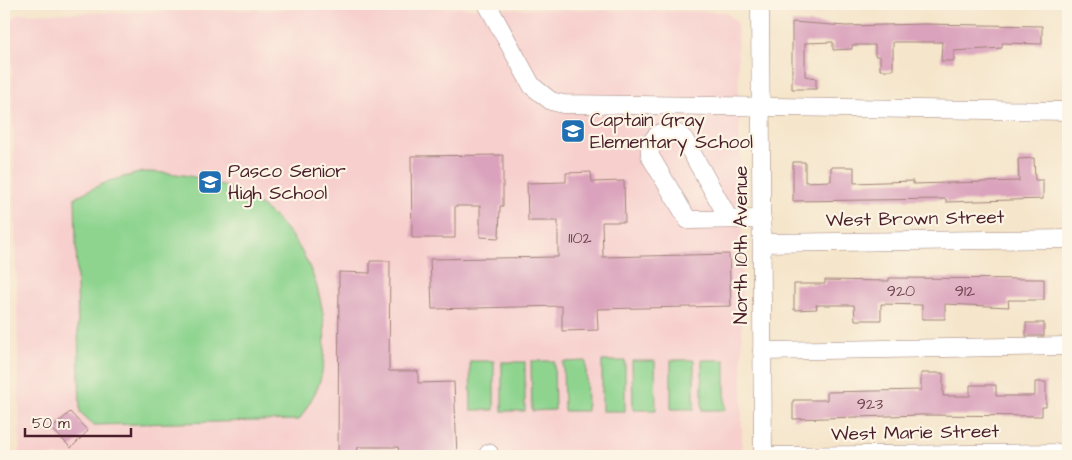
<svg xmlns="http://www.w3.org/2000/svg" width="1072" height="460" font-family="'Architects Daughter',sans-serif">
	<rect width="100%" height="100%" fill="#fcf5e5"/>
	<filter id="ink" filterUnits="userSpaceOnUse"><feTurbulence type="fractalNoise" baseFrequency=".02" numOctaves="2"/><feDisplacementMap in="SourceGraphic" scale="10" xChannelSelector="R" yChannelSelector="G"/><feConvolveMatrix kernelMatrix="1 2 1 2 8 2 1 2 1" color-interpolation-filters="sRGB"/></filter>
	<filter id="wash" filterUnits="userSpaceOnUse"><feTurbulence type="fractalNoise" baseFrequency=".0096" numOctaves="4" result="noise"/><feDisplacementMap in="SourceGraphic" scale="20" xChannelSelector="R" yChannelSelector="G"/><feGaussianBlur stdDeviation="1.12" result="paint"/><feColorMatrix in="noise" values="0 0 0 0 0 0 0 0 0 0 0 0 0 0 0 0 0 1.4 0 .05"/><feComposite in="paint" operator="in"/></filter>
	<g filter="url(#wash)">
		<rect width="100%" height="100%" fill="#f5e5ca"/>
		<polygon fill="#f7d0ce" points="406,7 726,12 737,22 742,240 742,456 20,456 11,20 18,14"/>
		<g fill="#8ed48f" stroke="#6c7a5d">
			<path d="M143,172c91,0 161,43 179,136 4,21 4,55 -3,76 -5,12 -13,25 -20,36l-205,5 -14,-13 -5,-215 34,-16z"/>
			<rect x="671" y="360" width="23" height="49"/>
			<rect x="702" y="360" width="23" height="50"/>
			<polygon points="470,361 494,361 494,410 471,410"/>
			<polygon points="531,361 554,361 555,410 532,411"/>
			<polygon points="586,361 587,411 564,411 563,362"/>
			<rect x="602" y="361" width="23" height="50"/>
			<polygon points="632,361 655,361 656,410 633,410"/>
			<rect x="502" y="362" width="23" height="49"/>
		</g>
		<g id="blocks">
			<g fill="#daa2bc">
				<polygon points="792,22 846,26 924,24 1042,26 1042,44 1002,43 1002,48 954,51 954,61 941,61 942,42 893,42 893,70 880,70 880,56 875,56 875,45 852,45 852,49 833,50 833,42 805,43 805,76 816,78 816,89 792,89"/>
				<polygon points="503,155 503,206 500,206 499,238 480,237 480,206 455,206 455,238 412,238 411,156"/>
				<polygon points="1034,158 1035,180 1043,180 1043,199 946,202 946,199 793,201 793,162 805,162 805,182 831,181 831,167 854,167 854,183 913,181 913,184 1019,181 1018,159"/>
				<polygon points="591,172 592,182 624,181 625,222 602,222 603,257 729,254 731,306 597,309 598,330 562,331 562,306 432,309 430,259 558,257 558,221 528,221 527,183 566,182 566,173"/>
				<polygon points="370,261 390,261 389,371 418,371 418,383 454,382 457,456 400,456 398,447 358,447 357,456 338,456 339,272 370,273"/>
				<polygon points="889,278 1044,279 1044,300 1008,300 1009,307 945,304 945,319 922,319 922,305 881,304 881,320 855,320 854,305 816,305 817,309 794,310 794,284 825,284 825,280 889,281"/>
				<rect x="1026" y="323" width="18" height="13"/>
				<polygon points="921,373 943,373 943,396 970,396 970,385 996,385 996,396 1035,396 1035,382 1046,382 1046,407 1042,407 1042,416 921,415 793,419 793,400 827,400 827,392 921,390"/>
				<polygon points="70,412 88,431 71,448 52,429"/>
			</g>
		</g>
	</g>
	<g filter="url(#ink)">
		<use href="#blocks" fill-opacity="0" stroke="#a0827a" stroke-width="1"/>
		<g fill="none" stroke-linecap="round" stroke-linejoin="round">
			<defs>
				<g id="minor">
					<polyline points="487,4 532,86 551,101 563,104 1068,111"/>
					<polyline points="760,4 763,456"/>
					<path d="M729,219l-45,-80c-16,-17 -36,-5 -34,17l38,64 74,-1"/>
					<polyline points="762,243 1068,239"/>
					<polyline points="762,351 1068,346"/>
					<polyline points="487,456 489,453"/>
					<polyline points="763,456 1068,453"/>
				</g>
			</defs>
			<use href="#minor" stroke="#a0827a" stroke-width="19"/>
			<use href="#minor" stroke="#fff" stroke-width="18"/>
		</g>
	</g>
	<defs>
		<symbol id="school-square" viewBox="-11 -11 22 22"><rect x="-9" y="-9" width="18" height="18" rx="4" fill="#1f6fb2" stroke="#fcf5e5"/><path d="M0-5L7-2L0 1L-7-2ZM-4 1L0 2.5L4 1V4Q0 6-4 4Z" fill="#fff"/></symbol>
	</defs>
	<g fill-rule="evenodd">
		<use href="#school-square" x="559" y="117" width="28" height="28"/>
		<use href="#school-square" x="196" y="168" width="28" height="28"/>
	</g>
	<g text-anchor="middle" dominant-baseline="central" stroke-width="4.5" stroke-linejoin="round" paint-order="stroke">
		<g font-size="16" fill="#6e404f">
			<text x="580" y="238">1102</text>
			<text x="901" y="291">920</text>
			<text x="965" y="291">912</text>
			<text x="870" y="404">923</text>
		</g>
		<g font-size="19" fill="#4a1f2b" stroke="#fcf5e5" text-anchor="start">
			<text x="590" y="120">Captain Gray<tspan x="590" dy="22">Elementary School</tspan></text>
			<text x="228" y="171">Pasco Senior<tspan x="228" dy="22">High School</tspan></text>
		</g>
		<g font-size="19" fill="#4a1f2b" stroke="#fcf5e5">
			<text transform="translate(915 219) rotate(-1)">West Brown Street</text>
			<text transform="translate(741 245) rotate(-90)">North 10th Avenue</text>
			<text transform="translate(915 433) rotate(-1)">West Marie Street</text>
		</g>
	</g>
	<rect width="1072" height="460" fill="none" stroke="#fcf5e5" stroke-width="20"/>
	<path d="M25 428v8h106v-8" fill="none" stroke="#4a1f2b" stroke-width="2.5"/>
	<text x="32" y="428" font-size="15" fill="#4a1f2b" stroke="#fcf5e5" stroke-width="4" paint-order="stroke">50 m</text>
</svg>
